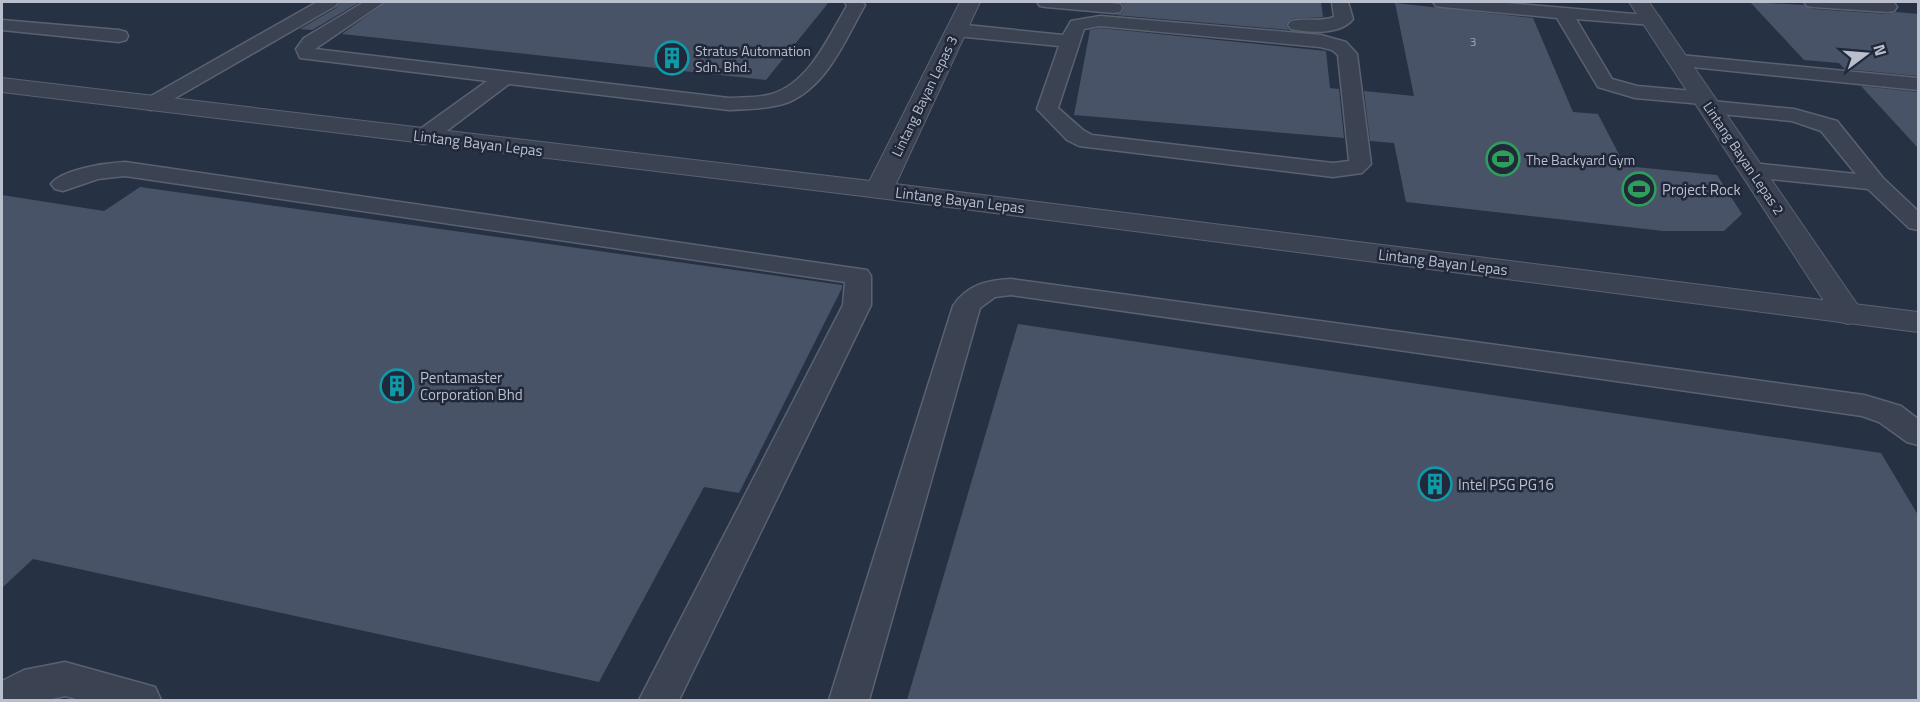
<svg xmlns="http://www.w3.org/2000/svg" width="1920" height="702" font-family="'Titillium Web',sans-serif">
	<rect width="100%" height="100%" fill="#273144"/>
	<g fill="#485368">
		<polygon points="340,2 360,2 312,30 300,29 336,8"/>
		<polygon points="386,2 829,2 766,80 342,34"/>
		<polygon points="1118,2 1321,2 1323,17 1291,19 1286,25 1289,30 1115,15 1122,13 1125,8 1122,3"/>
		<polygon points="1750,2 1804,5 1813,9 1888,14 1896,12 1918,14 1918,76 1845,69 1839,63 1804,60"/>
		<polygon points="1395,3 1533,18 1573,112 1598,114 1625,166 1717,175 1742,214 1724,231 1663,231 1406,202 1394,143 1370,141 1364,91 1414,96"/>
		<polygon points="1100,28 1326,51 1330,88 1339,89 1344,138 1074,115 1090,30"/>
		<polygon points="1861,86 1918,92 1918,148"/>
		<polygon points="140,187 842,285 842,288 739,493 704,487 599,682 33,559 2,588 2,195 104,211"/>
		<polygon points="1018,324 1881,453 1918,515 1918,700 907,700"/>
	</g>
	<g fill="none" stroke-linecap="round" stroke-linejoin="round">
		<defs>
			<g id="service">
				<polygon points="317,2 338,2 335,6 158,108 151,110 144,108 141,104 144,100"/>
				<path d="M364,2h20l-69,47 414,49c14,-1 29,0 43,-4 38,-12 56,-57 75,-88l-2,-4h17l3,3c-20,35 -37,80 -76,97 -19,7 -40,7 -60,8l-220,-26 -77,58 -8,2 -8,-2 -3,-5 3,-5 71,-51 -187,-23 -4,-9 8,-11z"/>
				<polygon points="1037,2 1100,2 1120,4 1123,8 1120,12 1114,13 1046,7 1040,6"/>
				<path d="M1332,2h16l5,17c-12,16 -45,14 -62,10l-3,-4 3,-4c14,-3 30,1 43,-4z"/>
				<polygon points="1433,2 1495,2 1658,16 1661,20 1658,24 1652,25 1576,19 1612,79 1637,86 1704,92 1711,94 1714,98 1712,101 1794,109 1837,121 1883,178 1918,211 1918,230 1909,228 1868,189 1752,177 1744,175 1741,170 1744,165 1752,163 1856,174 1821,131 1792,121 1710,113 1703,111 1700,107 1702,104 1635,98 1598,87 1557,18 1442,7 1436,6"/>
				<polygon points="1804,2 1885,2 1894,3 1897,7 1894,11 1888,12 1813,7 1807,6"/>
				<path d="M1100,16l221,19 25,7 11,12 14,110 -9,9 -29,4 -254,-31 -12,-6 -30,-31 22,-63 -103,-10 -6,-2 -3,-4 3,-4 6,-2 107,11 8,-14zM1100,26l220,21 12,3 6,5 11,106 -16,2 -241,-28 -9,-5 -25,-22 26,-79z"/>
				<polygon points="2,20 119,30 126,32 128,36 126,40 119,42 2,30"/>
				<polygon points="1680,55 1918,78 1918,90 1673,65 1670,61 1673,57"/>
				<path d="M125,162l742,108 4,6v29l-192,395h-40l204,-395 2,-23 -720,-106 -27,3 -35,12 -8,-2 -4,-5c11,-15 56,-21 74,-22z"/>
				<path d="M1011,279l853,116 37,11 17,13v26l-11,-3 -28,-20 -17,-6 -851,-121 -16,2 -15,11 -111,392h-40l124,-394c14,-21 34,-26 58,-27z"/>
				<polygon points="65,662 155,687 161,700 80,700 65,696 47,700 2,700 2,681 24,670"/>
			</g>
			<g id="minor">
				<polygon points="960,2 980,2 893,190 889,196 879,198 869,196 865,190"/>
				<polygon points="1629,2 1649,2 1859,307 1864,314 1859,321 1848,324 1837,321"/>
			</g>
			<polygon id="tertiary" points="2,78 879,182 1918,312 1918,332 879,198 2,92"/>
		</defs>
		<use href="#service" stroke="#5a6170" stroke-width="3"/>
		<use href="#minor" stroke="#5a6170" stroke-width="2"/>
		<use href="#tertiary" stroke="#5a6170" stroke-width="2"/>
		<use href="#service" fill="#3b4353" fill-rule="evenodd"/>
		<use href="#minor" fill="#3b4353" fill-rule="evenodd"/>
		<use href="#tertiary" fill="#3b4353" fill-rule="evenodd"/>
	</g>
	<defs>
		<symbol id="building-ring" viewBox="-11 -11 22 22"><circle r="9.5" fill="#202839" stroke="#0f9aa8" stroke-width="1.5"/><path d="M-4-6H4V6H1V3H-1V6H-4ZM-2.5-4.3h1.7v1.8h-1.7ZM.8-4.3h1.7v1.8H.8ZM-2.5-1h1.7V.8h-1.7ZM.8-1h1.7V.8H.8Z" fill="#0f9aa8"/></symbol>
		<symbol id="stadium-ring" viewBox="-11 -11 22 22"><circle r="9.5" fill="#202839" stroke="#2e9e5b" stroke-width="1.5"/><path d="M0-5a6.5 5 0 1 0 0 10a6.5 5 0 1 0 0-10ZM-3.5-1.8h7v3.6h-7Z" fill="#2e9e5b"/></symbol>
	</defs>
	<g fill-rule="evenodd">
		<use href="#building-ring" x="653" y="39" width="38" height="38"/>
		<use href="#stadium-ring" x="1484" y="140" width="38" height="38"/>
		<use href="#stadium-ring" x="1620" y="170" width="38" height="38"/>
		<use href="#building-ring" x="378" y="367" width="38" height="38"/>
		<use href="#building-ring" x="1416" y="465" width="38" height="38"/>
	</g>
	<g text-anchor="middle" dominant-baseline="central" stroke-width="5" stroke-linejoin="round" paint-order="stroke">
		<g font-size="12" fill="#9da4b4">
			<text x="1473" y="41">3</text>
		</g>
		<g font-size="14" fill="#b9bfcd" stroke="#202839" text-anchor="start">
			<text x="695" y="50">Stratus Automation<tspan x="695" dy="16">Sdn. Bhd.</tspan></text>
			<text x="1526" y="159">The Backyard Gym</text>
		</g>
		<g font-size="14" fill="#b9bfcd" stroke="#202839">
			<text transform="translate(924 96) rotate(-64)">Lintang Bayan Lepas 3</text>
			<text transform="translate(1744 158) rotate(56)">Lintang Bayan Lepas 2</text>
		</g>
		<g font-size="15" fill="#b9bfcd" stroke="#202839">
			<text transform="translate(478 143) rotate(7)">Lintang Bayan Lepas</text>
			<text transform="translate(960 200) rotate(7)">Lintang Bayan Lepas</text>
			<text transform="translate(1443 262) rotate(7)">Lintang Bayan Lepas</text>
		</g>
		<g font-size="15" fill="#b9bfcd" stroke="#202839" text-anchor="start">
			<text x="1662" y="189">Project Rock</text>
			<text x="420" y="377">Pentamaster<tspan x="420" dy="17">Corporation Bhd</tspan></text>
			<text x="1458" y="484">Intel PSG PG16</text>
		</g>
	</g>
	<rect width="1920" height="702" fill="none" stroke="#b9bfcd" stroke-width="6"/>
	<g transform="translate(1866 54) rotate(74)" stroke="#202839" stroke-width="4.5" paint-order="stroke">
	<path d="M0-4.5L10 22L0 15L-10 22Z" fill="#b9bfcd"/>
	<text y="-9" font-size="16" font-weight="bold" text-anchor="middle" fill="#b9bfcd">N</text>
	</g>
</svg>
